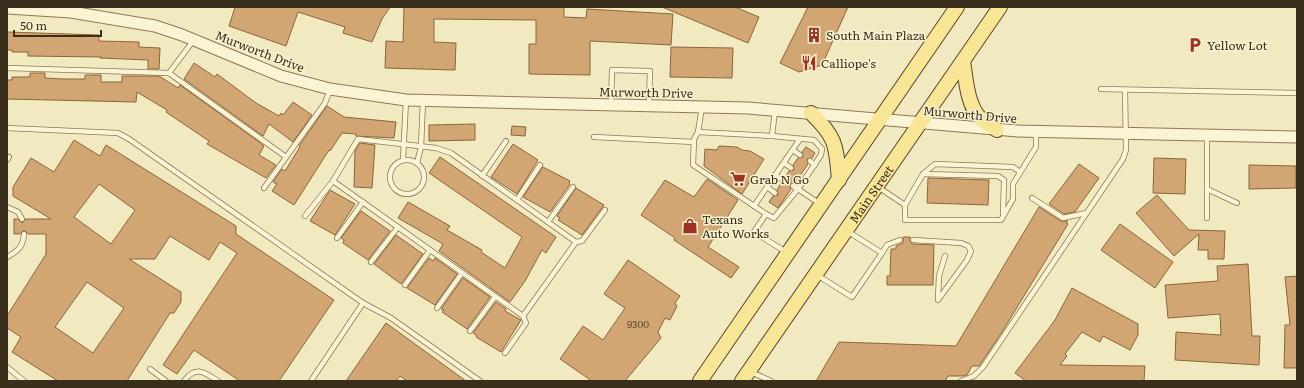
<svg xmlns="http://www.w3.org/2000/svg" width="1304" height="388" font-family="Literata,serif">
	<rect width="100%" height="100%" fill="#f1e9c0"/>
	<g fill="#d2a673" stroke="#8d653a" fill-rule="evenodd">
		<polygon points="235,7 390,7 382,19 372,42 343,33 345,27 298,12 286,46 229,26"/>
		<polygon points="404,7 564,7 564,17 586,18 587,9 673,14 671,45 590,41 590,75 529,74 529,44 536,44 536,20 434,19 434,42 456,43 455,70 385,68 386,41 403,42"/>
		<polygon points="662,7 735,7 759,17 748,43"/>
		<polygon points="808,7 848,7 822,65 799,72 780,63"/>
		<polygon points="7,32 99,35 99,41 139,42 139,47 160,48 159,69 148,69 148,60 100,58 101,57 28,56 28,52 12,52 12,50 7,50"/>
		<polygon points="671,47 733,48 732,78 670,77"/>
		<polygon points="194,63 215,77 217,74 256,103 279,116 281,113 283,115 293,102 312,115 293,142 269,124 263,136 184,79"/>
		<polygon points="30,73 45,73 45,78 63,79 85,79 85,75 101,75 101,82 122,82 122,76 159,76 178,88 180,85 259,142 264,146 259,155 276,165 266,178 207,144 209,141 166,112 167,110 137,92 136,102 7,99 7,80 12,80 12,77 30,77"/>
		<polygon points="327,106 344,117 396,122 394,138 356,136 356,134 342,133 330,151 329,150 294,205 272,191 277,184 273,182 282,169 285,171 300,147 299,146"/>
		<polygon points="475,124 475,140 429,141 429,125"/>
		<polygon points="512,126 526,127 525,136 511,135"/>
		<path d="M74,140l26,16 6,-11 130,81v8l98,66 -55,81h-39l-46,-31 -17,24 -14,-9 74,-112 -17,-11 -11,18 -39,-24 -15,23h-26l52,33v10l-7,11h-4l-43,68h-69l-46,-29 9,-15 -14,-9v-12l39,-62v-20h-18l-4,-4 -4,4h-6v-15h4l4,4 4,-4h25l-38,-23v-9l18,-29 23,14zM99,184l36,26 -24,34 -37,-27zM87,282l37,26 -31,45 -38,-26z"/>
		<polygon points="360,143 375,145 372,188 354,187 355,151"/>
		<polygon points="513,144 538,160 517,194 491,177"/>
		<polygon points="719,146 737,147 742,150 750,151 764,159 742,194 704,166 705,149 717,150"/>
		<polygon points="806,147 815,153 812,158 807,159 808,164 795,183 790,184 791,189 778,208 769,202 773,196 778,195 777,190 781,183 786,182 785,177 789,171 794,170 793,165 798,158 803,157 802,152"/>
		<polygon points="440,157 556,237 546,253 542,250 525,281 510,302 439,251 443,244 398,218 408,202 450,226 447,230 482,250 481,252 505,268 522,237 429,173"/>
		<polygon points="1154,158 1186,159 1185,194 1153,193"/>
		<polygon points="1079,164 1099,178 1075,212 1064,214 1049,204"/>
		<polygon points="1249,165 1296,166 1296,188 1249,189"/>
		<polygon points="543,167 570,181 569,183 570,184 550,212 523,197"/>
		<polygon points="928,178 989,180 988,205 927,203"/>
		<polygon points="707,179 738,200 708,247 739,267 731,278 674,240 675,238 641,215 665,180 694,197"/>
		<polygon points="576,188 604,205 582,235 558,220 560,218 557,216"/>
		<polygon points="330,190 355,204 335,235 310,221"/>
		<polygon points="1157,195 1189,230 1225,231 1224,259 1208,259 1208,250 1198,250 1199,234 1174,256 1136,213"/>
		<polygon points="1039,207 1061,221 1068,221 1066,223 1068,224 1002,332 979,366 972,366 967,375 963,376 948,376 945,381 816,381 839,342 956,346"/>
		<polygon points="361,211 390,231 368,260 343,243 344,240 341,238"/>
		<polygon points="1120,224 1173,262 1155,288 1101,250"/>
		<polygon points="396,235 423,254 401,284 374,264"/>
		<polygon points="903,237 910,237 910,241 912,244 934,245 933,285 887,285 887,276 890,276 891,249 896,249 896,246 903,243"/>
		<polygon points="429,258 433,261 435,258 457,274 435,305 407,288"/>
		<polygon points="628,260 680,296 675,303 677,306 670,320 665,318 658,332 661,338 625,381 592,381 560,359 583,326 603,340 625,308 604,294"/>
		<polygon points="1248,264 1252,336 1260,336 1259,365 1175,360 1176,332 1221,335 1220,314 1168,318 1165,285 1218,281 1217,266"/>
		<polygon points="1297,276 1297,368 1284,368 1285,325 1290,325 1285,277"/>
		<polygon points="463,278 490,297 467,329 442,312 444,310 441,309"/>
		<polygon points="1072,288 1138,324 1138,335 1130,350 1103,336 1100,342 1082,332 1065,354 1067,356 1060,365 1145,366 1144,381 1026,381 1015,373 1055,320"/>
		<polygon points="496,302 506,309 505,311 521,320 501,352 476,337 477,336 473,333"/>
		<polygon points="386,323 466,381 407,381 400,376 396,381 346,381"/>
	</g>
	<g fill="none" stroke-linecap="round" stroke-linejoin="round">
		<defs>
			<g id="service">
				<polyline points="7,68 169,73 286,157"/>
				<polyline points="169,73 193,41"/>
				<polyline points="1101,89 1297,93"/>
				<polyline points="611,104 612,70 650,71 649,105"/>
				<polyline points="702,107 698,132 694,139 693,165 766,214 754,232 786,252"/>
				<polyline points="7,128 118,133 129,139 363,303 311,381"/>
				<polyline points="698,132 772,136 775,110"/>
				<polyline points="772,136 814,140 822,149 821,155 798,189 820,204"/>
				<polyline points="594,137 694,142"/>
				<polyline points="793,150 800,155"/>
				<polyline points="7,160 9,157"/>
				<polyline points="403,160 406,100"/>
				<circle cx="407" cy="177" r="17"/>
				<polyline points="810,161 815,165"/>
				<polyline points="417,163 421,147 423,101"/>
				<polyline points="784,163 791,168"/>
				<polyline points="1020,172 1013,167 935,164 923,174 905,205 905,220 1001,220 1013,199 1013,184 1036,147 1036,133"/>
				<polyline points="923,174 998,176 1004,180 1003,214"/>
				<polyline points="775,175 783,180"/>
				<polyline points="482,176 506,141"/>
				<polyline points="333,181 523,316 526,323 505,353"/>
				<polyline points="767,187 775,193"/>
				<polyline points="878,187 905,205"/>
				<polyline points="264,188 325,103 330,90"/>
				<polyline points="1207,189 1237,203"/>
				<polyline points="1032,198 1063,218 1086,213"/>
				<polyline points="517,200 540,165"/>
				<polyline points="754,206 800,139"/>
				<polyline points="7,207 18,212 22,219"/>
				<polyline points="766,214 774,218 798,189 793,186"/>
				<polyline points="305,216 333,181 358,139 436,148 451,153 576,242 523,316"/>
				<polyline points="1207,218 1207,135"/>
				<polyline points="548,222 573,187"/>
				<polyline points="337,238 363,202"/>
				<polyline points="913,240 961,243 968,246 971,251 967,260 938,300"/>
				<polyline points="576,242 582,241 605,210"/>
				<polyline points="882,253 887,245 900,240"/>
				<path d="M7,257c11,-6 16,-10 17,-23"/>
				<polyline points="371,262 398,227"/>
				<polyline points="817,275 852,297 882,253 847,231"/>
				<polyline points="405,285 430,250"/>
				<polyline points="938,299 939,276 945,256"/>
				<polyline points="363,303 391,318 480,381"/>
				<polyline points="437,308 462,273"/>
				<polyline points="470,331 495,297"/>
				<polyline points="7,367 24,381"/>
				<polyline points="150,369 166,381"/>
				<polyline points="751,372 771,381"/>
				<path d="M184,381c12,-16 20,-9 34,0"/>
				<polyline points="961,381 974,376 983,367 1123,159 1126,150 1125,90"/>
			</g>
			<polyline id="tertiary" points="7,8 71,12 155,26 182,35 281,76 330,89 406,100 748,108 1018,131 1297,137"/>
			<g id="primary">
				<path d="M963,61c3,18 4,45 18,58 5,4 11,7 16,11"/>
				<path d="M811,113c26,25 25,33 28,67"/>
				<polyline points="700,381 957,7"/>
				<path id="s1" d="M742,381l258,-374"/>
			</g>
		</defs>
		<use href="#service" stroke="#8c7956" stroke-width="6"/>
		<use href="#tertiary" stroke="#8c7956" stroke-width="13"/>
		<use href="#primary" stroke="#59462b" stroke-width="16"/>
		<use href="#service" stroke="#fbf4d4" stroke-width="4.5"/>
		<use href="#tertiary" stroke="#fbf4d4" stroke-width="11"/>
		<use href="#primary" stroke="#f8e595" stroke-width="14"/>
	</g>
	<defs>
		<symbol id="building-bare" viewBox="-9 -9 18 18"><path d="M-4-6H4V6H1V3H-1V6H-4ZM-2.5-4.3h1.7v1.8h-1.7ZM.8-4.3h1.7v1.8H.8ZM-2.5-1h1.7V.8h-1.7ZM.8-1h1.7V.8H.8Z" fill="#a03022" stroke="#f8f1d0" stroke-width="2.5" paint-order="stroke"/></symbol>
		<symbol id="parking-bare" viewBox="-9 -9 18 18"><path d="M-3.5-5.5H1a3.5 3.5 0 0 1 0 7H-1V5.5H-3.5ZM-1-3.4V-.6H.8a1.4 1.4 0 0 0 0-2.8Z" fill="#a03022" stroke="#f8f1d0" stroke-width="2.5" paint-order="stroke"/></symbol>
		<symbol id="restaurant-bare" viewBox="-9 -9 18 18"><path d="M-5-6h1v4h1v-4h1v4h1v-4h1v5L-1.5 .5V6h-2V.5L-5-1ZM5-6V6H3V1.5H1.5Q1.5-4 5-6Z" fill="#a03022" stroke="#f8f1d0" stroke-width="2.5" paint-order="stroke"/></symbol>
		<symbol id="supermarket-bare" viewBox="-9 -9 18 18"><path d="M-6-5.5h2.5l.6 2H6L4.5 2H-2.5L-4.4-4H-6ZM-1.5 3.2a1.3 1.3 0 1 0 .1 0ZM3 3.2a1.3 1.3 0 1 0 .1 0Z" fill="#a03022" stroke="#f8f1d0" stroke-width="2.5" paint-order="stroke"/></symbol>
		<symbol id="shop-bare" viewBox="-9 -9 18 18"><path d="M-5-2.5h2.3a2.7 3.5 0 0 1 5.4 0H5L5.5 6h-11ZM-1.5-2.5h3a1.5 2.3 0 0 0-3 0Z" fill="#a03022" stroke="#f8f1d0" stroke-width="2.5" paint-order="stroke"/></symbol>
	</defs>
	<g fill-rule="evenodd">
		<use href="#building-bare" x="803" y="24" width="22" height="22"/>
		<use href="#parking-bare" x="1184" y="34" width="22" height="22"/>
		<use href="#restaurant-bare" x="798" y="52" width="22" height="22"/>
		<use href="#supermarket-bare" x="727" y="168" width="22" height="22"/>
		<use href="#shop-bare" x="679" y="215" width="22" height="22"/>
	</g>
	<g text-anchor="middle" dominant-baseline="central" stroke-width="3" stroke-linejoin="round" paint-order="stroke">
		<g font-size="10" fill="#604c32">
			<text x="638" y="323">9300</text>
		</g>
		<g font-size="12" fill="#3a2e1c" stroke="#f8f1d0" text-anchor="start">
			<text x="826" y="35">South Main Plaza</text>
			<text x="1207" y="45">Yellow Lot</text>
			<text x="821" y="63">Calliope's</text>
			<text x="750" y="179">Grab N Go</text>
			<text x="702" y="219">Texans<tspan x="702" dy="14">Auto Works</tspan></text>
		</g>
		<g font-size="12" fill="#3a2e1c" stroke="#f8f1d0">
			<text transform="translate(260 51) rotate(21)">Murworth Drive</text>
			<text transform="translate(646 92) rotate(1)">Murworth Drive</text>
			<text transform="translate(970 114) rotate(5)">Murworth Drive</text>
			<text stroke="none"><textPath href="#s1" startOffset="227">Main Street</textPath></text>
		</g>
	</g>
	<rect width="1304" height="388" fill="none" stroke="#3a2e1c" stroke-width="16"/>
	<path d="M14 30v6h87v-6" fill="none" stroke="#3a2e1c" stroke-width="2"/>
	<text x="20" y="30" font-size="12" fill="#3a2e1c" stroke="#f8f1d0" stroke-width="3" paint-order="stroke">50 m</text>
</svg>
